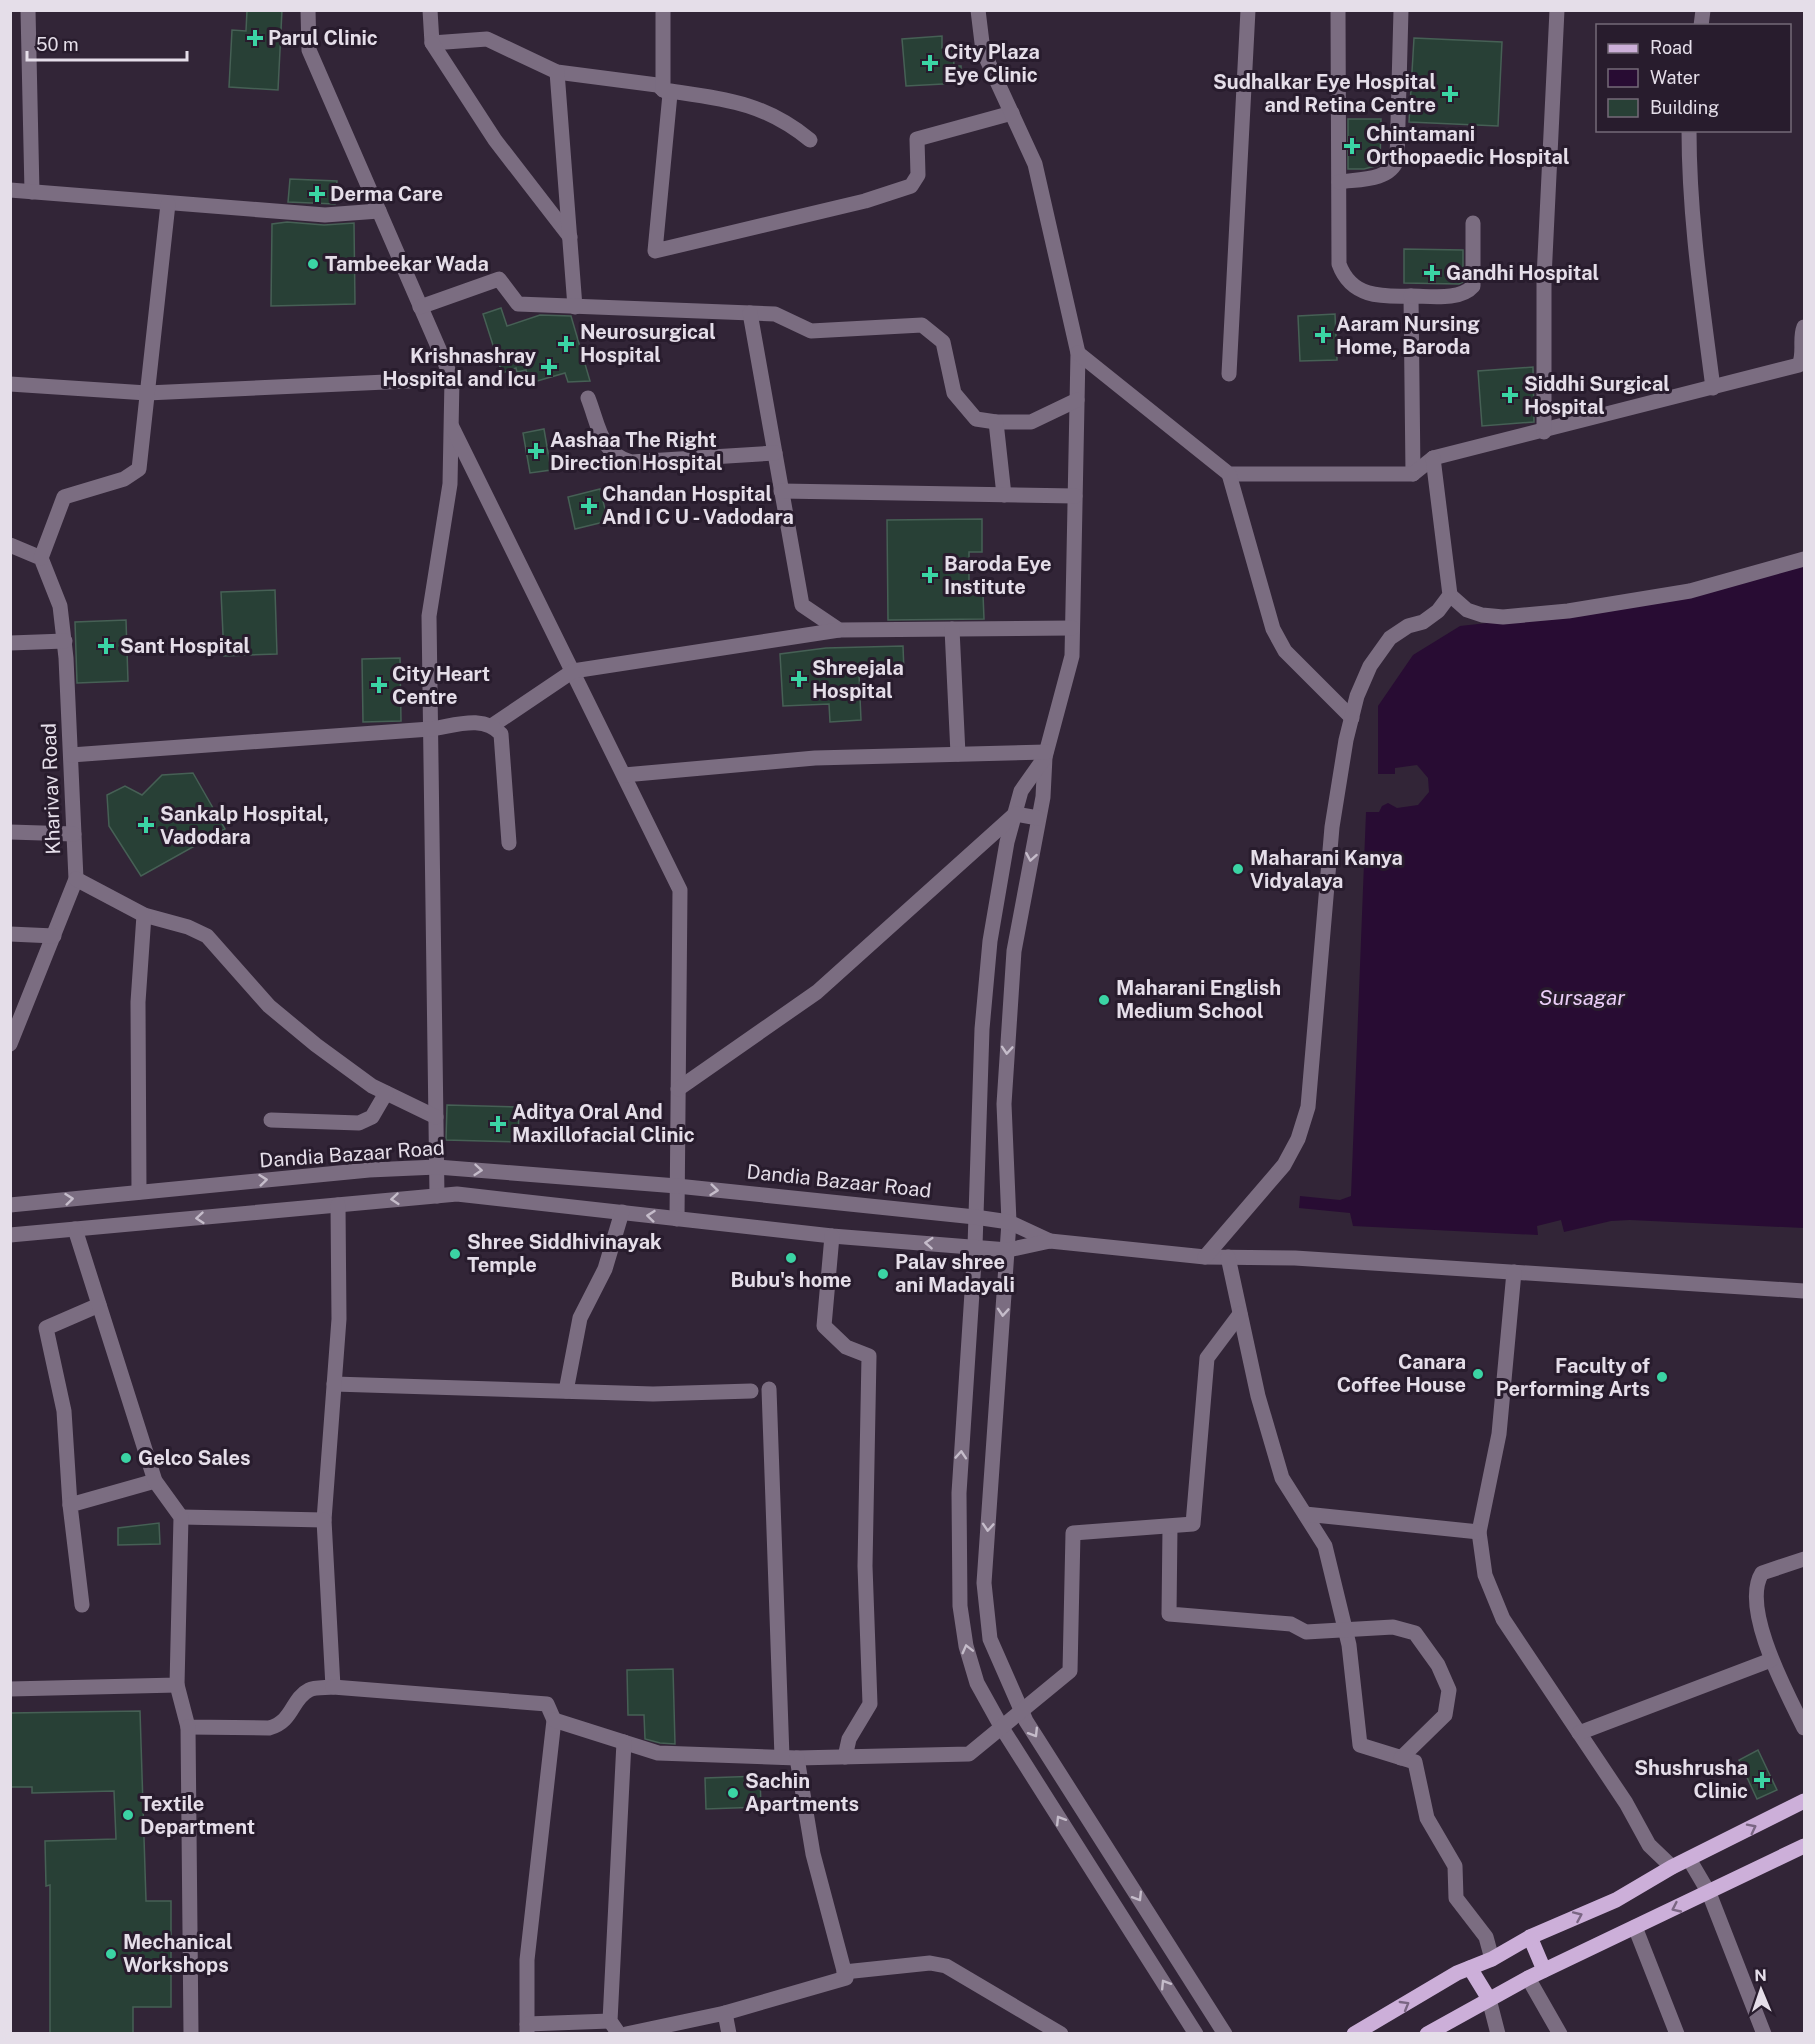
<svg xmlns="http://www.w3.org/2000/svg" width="1815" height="2044" font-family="'Public Sans',sans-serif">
	<rect width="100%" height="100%" fill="#322537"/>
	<polygon fill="#280c33" points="1804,564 1804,1228 1630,1220 1611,1221 1564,1232 1561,1220 1537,1226 1538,1235 1353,1226 1350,1213 1299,1208 1300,1196 1340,1200 1351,1196 1366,812 1379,812 1382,806 1388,803 1397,808 1418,805 1429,792 1428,778 1417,765 1395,768 1395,774 1378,774 1378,706 1413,655 1460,626 1542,617"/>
	<g fill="#284036" stroke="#466055" stroke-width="1.5">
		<polygon points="247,10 282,10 278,90 229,87 232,30 246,31"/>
		<polygon points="942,36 942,48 953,47 954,66 961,66 962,83 906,86 902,39"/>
		<polygon points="1414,38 1502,42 1498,126 1409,122"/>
		<polygon points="1348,119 1381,119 1380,165 1364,169 1348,169"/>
		<polygon points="290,179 337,181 335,204 288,202"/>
		<polygon points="287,222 324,225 354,223 355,304 271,306 272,224"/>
		<polygon points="1404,249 1463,250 1463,282 1459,284 1404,283"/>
		<polygon points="501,308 507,326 540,315 571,316 590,381 568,382 565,373 530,383 526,370 517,372 516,368 502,373 483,314"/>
		<polygon points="1335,314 1337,360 1300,361 1298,316"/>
		<polygon points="1533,367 1534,422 1482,426 1478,371"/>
		<polygon points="544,429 551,470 530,473 523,433"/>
		<polygon points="600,489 608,521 575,529 568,497"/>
		<polygon points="982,519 982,552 969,552 969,594 983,594 984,619 888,620 887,520"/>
		<polygon points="275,590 277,654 224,656 221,592"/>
		<polygon points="126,620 128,681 77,683 75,622"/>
		<polygon points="903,646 904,672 859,674 861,720 830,722 829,704 783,706 780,654 826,648"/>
		<polygon points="400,658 401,721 363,722 362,659"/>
		<polygon points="193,773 225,829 141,876 109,826 107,795 125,786 142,795 162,775"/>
		<polygon points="447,1105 519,1107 518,1142 446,1140"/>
		<polygon points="159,1523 160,1544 118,1545 118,1528"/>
		<polygon points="673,1669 675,1744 660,1743 645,1739 644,1715 628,1715 627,1670"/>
		<polygon points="140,1711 146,1901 171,1901 171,2007 133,2007 133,2034 50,2034 50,1885 46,1886 45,1841 116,1839 114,1791 32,1793 32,1787 10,1787 10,1713"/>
		<polygon points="1758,1750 1777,1790 1757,1799 1739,1760"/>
		<polygon points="760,1776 761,1807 706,1809 705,1778"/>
	</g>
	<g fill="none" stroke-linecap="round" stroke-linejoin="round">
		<g stroke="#7b6d81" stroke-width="15">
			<polyline points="28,10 32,192"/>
			<polyline points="308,10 309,50 452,379 450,484 429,616 437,1196"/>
			<polyline points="430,10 432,43 487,39 557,72 657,85 670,94 655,251 865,201 911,186 918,175 917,139 1012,113"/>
			<path d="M663,10v80c60,9 99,11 147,50"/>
			<polyline points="978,10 983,51 1035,164 1078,353 1072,656 1045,757 1043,797 1014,951 1004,1104 1009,1222 984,1583 990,1639 1026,1721 1225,2034"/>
			<path d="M1338,10l1,254c12,33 41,33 72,32l2,178"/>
			<polyline points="1701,26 1703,10"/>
			<polyline points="432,43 495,140 570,237"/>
			<polyline points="557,72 575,307"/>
			<path d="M1689,130c0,87 13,172 24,258"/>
			<path d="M1339,182c20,-3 50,-1 58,-22l4,-150"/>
			<polyline points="10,190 325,215 379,211"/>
			<path d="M1411,296c19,0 49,5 62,-10v-63"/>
			<polyline points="420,307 499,279 518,304 775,314 811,331 922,325 943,342 954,393 976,419 996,422 1031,422 1077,400"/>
			<polyline points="750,313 802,605 839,630 1072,628"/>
			<path d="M1078,353l151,121h184l20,-16 366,-93c6,-12 0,-26 5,-38"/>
			<polyline points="1229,374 1248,10"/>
			<polyline points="10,384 147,393 452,379"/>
			<path d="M588,398c11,28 12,55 43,64l144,-9"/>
			<polyline points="996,422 1004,495"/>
			<polyline points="452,427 680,890 677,1219"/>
			<polyline points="1544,432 1544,278 1557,10"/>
			<polyline points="1229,474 1273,629 1285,651 1352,718"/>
			<polyline points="781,491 1075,496"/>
			<polyline points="10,545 41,558 60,606 66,658 76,879 10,1044"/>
			<polyline points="41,558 64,497 124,479 139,469 168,204"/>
			<polyline points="1450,595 1467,610 1482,615 1503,617 1568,611 1690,591 1804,559"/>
			<polyline points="952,629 958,754"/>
			<polyline points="10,643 65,641"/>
			<polyline points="493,725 573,671 839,630"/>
			<path d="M71,755l359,-26c24,-3 53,-15 71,5l8,109"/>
			<polyline points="1045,757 1021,791 1007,842 990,941 982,1029 975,1246 959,1493 960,1606 966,1646 977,1683 1002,1728 1196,2034"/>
			<polyline points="624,775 815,758 1046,752"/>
			<polyline points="10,832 74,834"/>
			<polyline points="76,879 144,915 188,927 207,936 269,1006 316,1045 372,1086 436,1117"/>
			<polyline points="10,934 54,936"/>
			<polyline points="678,1089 817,992 1015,814 1038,818"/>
			<polyline points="271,1120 359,1123 372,1117 386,1093"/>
			<polyline points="139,1192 138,1002 144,915"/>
			<polyline points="10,1205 369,1170 437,1167 677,1186 975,1217 1009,1222 1050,1241"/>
			<polyline points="10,1235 457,1194 832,1236 1008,1250 1050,1241 1205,1257 1295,1258 1804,1291"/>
			<polyline points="832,1236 824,1326 846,1347 869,1356 865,1566 870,1704 849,1739 845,1757"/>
			<polyline points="1205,1257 1284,1165 1298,1139 1308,1107 1332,827 1346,740 1357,696 1370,666 1390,638 1408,626 1423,622 1438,611 1450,595 1433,458"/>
			<polyline points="1228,1257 1258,1396 1282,1478 1325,1546 1349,1645 1360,1745 1415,1762 1427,1818 1455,1866 1456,1898 1486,1937 1492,1959"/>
			<polyline points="1514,1272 1499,1434 1479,1532 1485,1575 1503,1619 1626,1803 1649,1845 1672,1867"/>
			<polyline points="334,1384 653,1394 751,1391"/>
			<polyline points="769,1389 782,1757"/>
			<polyline points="566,1391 580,1318 605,1269 622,1212"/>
			<polyline points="70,1505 64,1411 46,1328 99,1305"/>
			<polyline points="1305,1514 1479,1532"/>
			<polyline points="181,1517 324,1520 339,1319 338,1205"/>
			<polyline points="1170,1527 1169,1614 1291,1624 1306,1632 1393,1627 1415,1633 1438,1665 1449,1690 1445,1715 1401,1758"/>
			<path d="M1804,1559l-42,14c-22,35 26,122 42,155"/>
			<polyline points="82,1605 70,1505 155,1481"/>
			<path d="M177,1685l11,42 81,1c25,-7 22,-29 40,-38 6,-3 17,-2 24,-3l-9,-167"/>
			<polyline points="333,1687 547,1704 554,1720 527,1960 527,2034"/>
			<polyline points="10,1689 177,1685 181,1517 155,1481 75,1229"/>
			<polyline points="554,1720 658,1753 797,1758 969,1754 1070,1671 1073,1533 1193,1524 1207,1358 1240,1314"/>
			<polyline points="188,1727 191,2034"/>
			<polyline points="1579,1733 1771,1660"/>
			<polyline points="1689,1859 1709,1893 1764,2034"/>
			<polyline points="1635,1927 1677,2034"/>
			<polyline points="844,1972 930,1963 946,1966 1061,2034"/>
			<polyline points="1528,1978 1560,2034"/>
			<polyline points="1489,1999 1498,2034"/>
			<polyline points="725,2013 846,1978 813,1854 797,1758"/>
			<polyline points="527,2024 610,2021"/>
			<polyline points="619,2034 610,2021 624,1742"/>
			<polyline points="626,2034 725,2013 729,2034"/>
		</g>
		<g stroke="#ccafd9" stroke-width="15">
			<polyline points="1530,1937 1544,1970"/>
			<polyline points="1470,1968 1489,1999"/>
			<polyline points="1354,2034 1457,1973 1492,1959 1530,1937 1616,1900 1672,1867 1804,1801"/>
			<polyline points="1427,2034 1528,1978 1804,1846"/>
		</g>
	</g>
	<defs><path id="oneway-chevron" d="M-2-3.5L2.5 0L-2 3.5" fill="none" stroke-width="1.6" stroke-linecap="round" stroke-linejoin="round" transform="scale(1.5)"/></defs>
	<g stroke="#c5bcca">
		<use href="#oneway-chevron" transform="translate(1031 857) rotate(100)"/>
		<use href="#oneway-chevron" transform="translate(1007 1050) rotate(94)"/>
		<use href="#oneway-chevron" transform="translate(478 1170) rotate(5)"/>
		<use href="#oneway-chevron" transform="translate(263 1180) rotate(-6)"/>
		<use href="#oneway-chevron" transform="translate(714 1190) rotate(6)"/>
		<use href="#oneway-chevron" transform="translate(69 1199) rotate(-6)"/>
		<use href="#oneway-chevron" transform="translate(395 1199) rotate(175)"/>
		<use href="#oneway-chevron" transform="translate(651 1216) rotate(-174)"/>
		<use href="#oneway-chevron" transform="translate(200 1218) rotate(175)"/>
		<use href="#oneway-chevron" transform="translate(929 1243) rotate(-176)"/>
		<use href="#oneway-chevron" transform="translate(1003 1312) rotate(94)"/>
		<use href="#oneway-chevron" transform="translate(961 1455) rotate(-86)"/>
		<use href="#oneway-chevron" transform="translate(988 1527) rotate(94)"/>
		<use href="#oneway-chevron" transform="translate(967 1649) rotate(-104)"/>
		<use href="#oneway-chevron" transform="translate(1034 1733) rotate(58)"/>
		<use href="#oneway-chevron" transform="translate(1060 1820) rotate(-122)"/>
		<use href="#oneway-chevron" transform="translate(1138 1897) rotate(58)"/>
		<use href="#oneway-chevron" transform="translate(1165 1984) rotate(-122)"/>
	</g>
	<g stroke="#7a6683">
		<use href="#oneway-chevron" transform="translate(1752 1828) rotate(-27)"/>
		<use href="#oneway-chevron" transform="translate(1676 1908) rotate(155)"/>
		<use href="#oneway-chevron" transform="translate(1578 1916) rotate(-24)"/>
		<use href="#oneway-chevron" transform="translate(1405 2005) rotate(-30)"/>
	</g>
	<g fill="#3bd4a4" stroke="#281c2d" stroke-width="2">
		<path d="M252 29h6v6h6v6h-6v6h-6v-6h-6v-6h6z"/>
		<path d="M927 54h6v6h6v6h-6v6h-6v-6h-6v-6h6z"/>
		<path d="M1447 85h6v6h6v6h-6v6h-6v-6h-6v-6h6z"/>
		<path d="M1349 137h6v6h6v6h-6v6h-6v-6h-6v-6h6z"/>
		<path d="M314 185h6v6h6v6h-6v6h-6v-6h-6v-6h6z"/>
		<circle cx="313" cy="264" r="6"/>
		<path d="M1429 264h6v6h6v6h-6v6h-6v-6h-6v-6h6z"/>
		<path d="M1320 326h6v6h6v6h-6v6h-6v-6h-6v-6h6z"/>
		<path d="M563 335h6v6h6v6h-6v6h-6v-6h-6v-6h6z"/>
		<path d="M546 358h6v6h6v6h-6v6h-6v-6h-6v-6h6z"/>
		<path d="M1507 386h6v6h6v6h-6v6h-6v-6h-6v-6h6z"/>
		<path d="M533 442h6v6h6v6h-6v6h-6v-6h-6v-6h6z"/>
		<path d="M586 497h6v6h6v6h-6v6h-6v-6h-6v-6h6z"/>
		<path d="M927 566h6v6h6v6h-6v6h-6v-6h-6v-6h6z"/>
		<path d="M103 637h6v6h6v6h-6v6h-6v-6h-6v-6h6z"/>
		<path d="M796 670h6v6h6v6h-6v6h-6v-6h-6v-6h6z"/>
		<path d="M376 676h6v6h6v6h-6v6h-6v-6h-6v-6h6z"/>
		<path d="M143 816h6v6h6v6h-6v6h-6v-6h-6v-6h6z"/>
		<circle cx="1238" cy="869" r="6"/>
		<circle cx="1104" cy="1000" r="6"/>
		<path d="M495 1115h6v6h6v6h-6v6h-6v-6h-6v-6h6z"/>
		<circle cx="455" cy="1254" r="6"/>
		<circle cx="791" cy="1258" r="6"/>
		<circle cx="883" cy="1274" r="6"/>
		<circle cx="1478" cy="1374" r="6"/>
		<circle cx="1662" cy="1377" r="6"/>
		<circle cx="126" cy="1458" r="6"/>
		<path d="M1759 1771h6v6h6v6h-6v6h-6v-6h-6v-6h6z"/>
		<circle cx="733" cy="1793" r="6"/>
		<circle cx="128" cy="1815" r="6"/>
		<circle cx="111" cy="1954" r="6"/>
	</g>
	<g text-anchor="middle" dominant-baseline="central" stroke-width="6" stroke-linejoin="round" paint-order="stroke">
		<g font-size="20" font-weight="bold" fill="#e5dee9" stroke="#281c2d" text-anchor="start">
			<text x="268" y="38">Parul Clinic</text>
			<text x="944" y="52">City Plaza<tspan x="944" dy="23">Eye Clinic</tspan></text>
			<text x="1436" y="82" text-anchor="end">Sudhalkar Eye Hospital<tspan x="1436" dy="23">and Retina Centre</tspan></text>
			<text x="1366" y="134">Chintamani<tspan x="1366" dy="23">Orthopaedic Hospital</tspan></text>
			<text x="330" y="194">Derma Care</text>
			<text x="325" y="264">Tambeekar Wada</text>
			<text x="1446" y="273">Gandhi Hospital</text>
			<text x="1336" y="324">Aaram Nursing<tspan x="1336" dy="23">Home, Baroda</tspan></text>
			<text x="580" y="332">Neurosurgical<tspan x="580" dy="23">Hospital</tspan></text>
			<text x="536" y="356" text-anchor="end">Krishnashray<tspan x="536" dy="23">Hospital and Icu</tspan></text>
			<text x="1524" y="384">Siddhi Surgical<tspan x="1524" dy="23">Hospital</tspan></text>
			<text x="550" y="440">Aashaa The Right<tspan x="550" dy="23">Direction Hospital</tspan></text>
			<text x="602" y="494">Chandan Hospital<tspan x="602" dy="23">And I C U - Vadodara</tspan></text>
			<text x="944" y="564">Baroda Eye<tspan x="944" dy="23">Institute</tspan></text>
			<text x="120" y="646">Sant Hospital</text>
			<text x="812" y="668">Shreejala<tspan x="812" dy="23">Hospital</tspan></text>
			<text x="392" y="674">City Heart<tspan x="392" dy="23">Centre</tspan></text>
			<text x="160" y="814">Sankalp Hospital,<tspan x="160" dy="23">Vadodara</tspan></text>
			<text x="1250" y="858">Maharani Kanya<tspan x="1250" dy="23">Vidyalaya</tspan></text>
			<text x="1116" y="988">Maharani English<tspan x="1116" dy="23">Medium School</tspan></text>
			<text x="512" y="1112">Aditya Oral And<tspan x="512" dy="23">Maxillofacial Clinic</tspan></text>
			<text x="467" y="1242">Shree Siddhivinayak<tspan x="467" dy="23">Temple</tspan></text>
			<text x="895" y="1262">Palav shree<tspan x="895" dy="23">ani Madayali</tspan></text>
			<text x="791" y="1280" text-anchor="middle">Bubu's home</text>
			<text x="1466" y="1362" text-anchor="end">Canara<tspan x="1466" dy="23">Coffee House</tspan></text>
			<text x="1650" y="1366" text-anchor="end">Faculty of<tspan x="1650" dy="23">Performing Arts</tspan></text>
			<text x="138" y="1458">Gelco Sales</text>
			<text x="1748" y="1768" text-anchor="end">Shushrusha<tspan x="1748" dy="23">Clinic</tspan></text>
			<text x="745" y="1781">Sachin<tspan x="745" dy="23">Apartments</tspan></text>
			<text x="140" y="1804">Textile<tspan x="140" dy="23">Department</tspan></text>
			<text x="123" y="1942">Mechanical<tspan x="123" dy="23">Workshops</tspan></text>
		</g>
		<g font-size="20" fill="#e5dee9" stroke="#281c2d">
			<text transform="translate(51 789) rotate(-92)">Kharivav Road</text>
			<text transform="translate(352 1154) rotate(-4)">Dandia Bazaar Road</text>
			<text transform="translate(839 1181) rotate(6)">Dandia Bazaar Road</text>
		</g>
		<g font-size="21" font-style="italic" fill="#eacdf7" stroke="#281c2d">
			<text x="1582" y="997">Sursagar</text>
		</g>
	</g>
	<rect width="1815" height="2044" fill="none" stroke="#e5dee9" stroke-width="24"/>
	<rect x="1596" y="24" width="195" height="108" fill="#281c2d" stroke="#746a78" stroke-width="1.5"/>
	<rect x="1608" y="44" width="30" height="9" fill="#ccafd9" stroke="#746a78" stroke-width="1.5"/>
	<text x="1650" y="54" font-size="18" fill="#e5dee9">Road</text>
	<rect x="1608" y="69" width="30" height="18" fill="#280c33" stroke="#746a78" stroke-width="1.5"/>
	<text x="1650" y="84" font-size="18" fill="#e5dee9">Water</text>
	<rect x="1608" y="99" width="30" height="18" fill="#284036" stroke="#746a78" stroke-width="1.5"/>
	<text x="1650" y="114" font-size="18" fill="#e5dee9">Building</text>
	<g transform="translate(1761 1990) rotate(358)" stroke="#281c2d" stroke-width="4.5" paint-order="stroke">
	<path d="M0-4.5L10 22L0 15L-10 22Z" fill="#e5dee9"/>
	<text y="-9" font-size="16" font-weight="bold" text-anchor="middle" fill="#e5dee9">N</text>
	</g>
	<path d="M27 51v9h160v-9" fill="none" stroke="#e5dee9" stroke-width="3"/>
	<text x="36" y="51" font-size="18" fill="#e5dee9" stroke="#281c2d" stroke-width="4.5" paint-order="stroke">50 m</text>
</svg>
